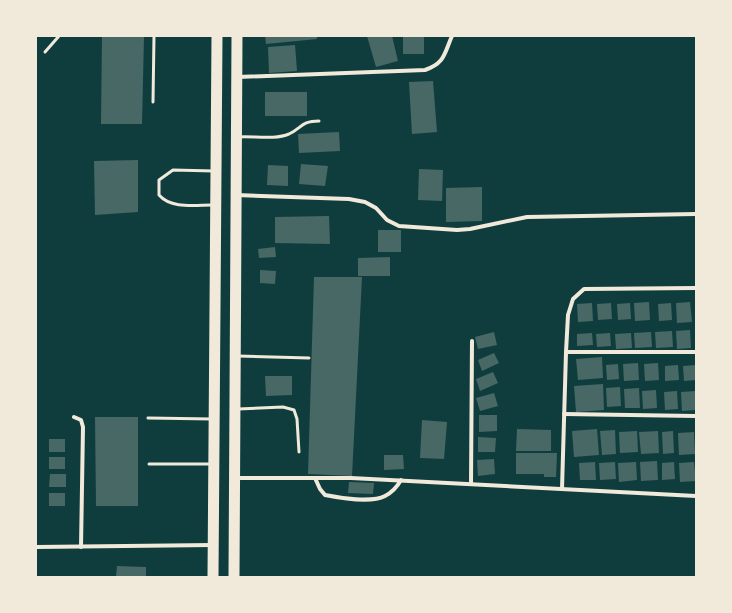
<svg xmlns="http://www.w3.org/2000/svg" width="732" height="613" font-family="Quicksand,sans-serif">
	<rect width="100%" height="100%" fill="#0f3d3e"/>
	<g fill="#486865">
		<polygon points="102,36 144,36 142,124 101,124"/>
		<polygon points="265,36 317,36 317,39 266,44"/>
		<polygon points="367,36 392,36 398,61 376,67"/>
		<rect x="403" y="36" width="21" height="18"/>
		<polygon points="295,45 297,71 269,73 268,47"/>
		<polygon points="433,81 437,132 412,134 409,82"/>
		<rect x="265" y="92" width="42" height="24"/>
		<polygon points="339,132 340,151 299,153 298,134"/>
		<polygon points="138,160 138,212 95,215 94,161"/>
		<polygon points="301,164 328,166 325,186 299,184"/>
		<polygon points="268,165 288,166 288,186 267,185"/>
		<polygon points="419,169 443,170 442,201 418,200"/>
		<polygon points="482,187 482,221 446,222 446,188"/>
		<polygon points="329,216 330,244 275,243 275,217"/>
		<rect x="378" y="230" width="23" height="22"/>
		<polygon points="275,247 276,257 259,258 258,249"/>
		<polygon points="390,257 390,276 358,276 358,258"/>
		<polygon points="260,270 276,271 275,284 260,283"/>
		<polygon points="314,277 362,277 352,476 308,474"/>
		<polygon points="649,302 650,320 635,321 634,303"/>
		<polygon points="690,302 692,322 677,323 676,303"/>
		<polygon points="592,303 593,321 578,322 577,304"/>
		<polygon points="611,303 612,319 598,320 597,304"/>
		<polygon points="630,303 631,319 618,320 617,304"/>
		<polygon points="671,303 672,320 659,321 658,304"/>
		<polygon points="690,330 691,348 677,349 676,331"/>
		<polygon points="672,331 673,347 656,348 655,332"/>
		<polygon points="494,332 497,345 478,349 475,337"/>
		<polygon points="651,332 652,347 635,348 634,333"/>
		<polygon points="592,333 593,345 577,346 577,334"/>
		<polygon points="610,333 611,346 597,347 596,334"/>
		<polygon points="631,333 632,348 616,349 615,334"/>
		<polygon points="494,353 499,363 482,371 478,360"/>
		<polygon points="602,357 603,378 578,380 576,359"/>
		<polygon points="638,363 639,380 624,381 623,364"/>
		<polygon points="658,363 659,380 645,381 644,364"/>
		<polygon points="618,364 619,379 607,380 606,365"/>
		<polygon points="678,365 679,380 665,381 665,366"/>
		<polygon points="696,365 696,380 684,381 683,366"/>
		<polygon points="493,372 498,383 480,391 476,379"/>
		<polygon points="265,376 292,376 292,395 266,396"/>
		<polygon points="603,384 604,410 576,412 574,386"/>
		<polygon points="620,387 621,406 607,407 606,388"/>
		<polygon points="639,388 640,408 625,408 624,389"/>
		<polygon points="656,390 657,408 643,409 642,391"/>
		<polygon points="677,391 678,409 665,410 664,392"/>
		<polygon points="695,391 696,410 682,411 681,392"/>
		<polygon points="494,393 498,406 480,411 476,398"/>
		<polygon points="479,415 497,415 497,431 479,432"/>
		<polygon points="95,417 138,417 138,506 96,506"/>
		<polygon points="422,420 447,422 444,459 420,458"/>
		<polygon points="517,429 551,430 551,451 516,451"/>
		<polygon points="597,429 599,455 574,457 572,431"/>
		<polygon points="615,430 616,454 602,455 600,431"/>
		<polygon points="637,431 638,452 620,453 619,432"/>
		<polygon points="658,431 659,453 641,454 639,432"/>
		<polygon points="673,431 674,453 663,454 662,432"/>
		<polygon points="694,432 695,454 679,455 678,433"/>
		<polygon points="478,437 496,438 495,452 478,452"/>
		<rect x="49" y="439" width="16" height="13"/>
		<polygon points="516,453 557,453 556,477 544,477 544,474 516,474"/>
		<polygon points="384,455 403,455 404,469 384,470"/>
		<rect x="49" y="457" width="16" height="12"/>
		<polygon points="494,459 495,474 478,476 477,460"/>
		<polygon points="657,461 658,480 641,481 640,462"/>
		<polygon points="595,462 596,480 580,480 579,463"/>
		<polygon points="615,462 616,479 600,480 599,463"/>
		<polygon points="636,462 637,480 619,482 618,463"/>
		<polygon points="674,462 675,479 662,480 662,463"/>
		<polygon points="694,462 696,481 680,482 679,463"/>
		<polygon points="50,474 66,474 66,487 49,487"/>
		<polygon points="349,482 374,483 373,494 348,493"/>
		<rect x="49" y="493" width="16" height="13"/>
		<polygon points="117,566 146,567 146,577 116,577"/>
	</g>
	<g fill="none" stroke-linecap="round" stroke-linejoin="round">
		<g stroke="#f1e9da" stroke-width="3">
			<polyline points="45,52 59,36"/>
			<polyline points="153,102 154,36"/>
			<path d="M239,137c15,-1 36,3 50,-3 13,-6 12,-13 30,-13"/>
			<path d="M212,205c-17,0 -41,4 -53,-10v-15l14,-10 41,1"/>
			<polyline points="238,356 309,358"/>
			<polyline points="238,409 283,407 294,410 297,419 299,452"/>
			<polyline points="148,418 212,419"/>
			<polyline points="149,464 211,464"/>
		</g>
		<g stroke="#f1e9da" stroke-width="4">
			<path d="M238,77l187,-7c20,-7 19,-16 27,-34"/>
			<polyline points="236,195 349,199 365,202 376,208 387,220 399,226 457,230 470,229 527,217 696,214"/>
			<polyline points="566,352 568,315 573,299 584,289 696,288"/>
			<polyline points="564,414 696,416"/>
			<polyline points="74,417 81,420 83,427 81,547"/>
			<polyline points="235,478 351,478 696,496"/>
			<path d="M315,478l5,11 5,6c15,3 47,8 60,1 8,-4 12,-9 16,-16"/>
			<polyline points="471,484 472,341"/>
			<polyline points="562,489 566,352 696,352"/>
			<polyline points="36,547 213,545"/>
		</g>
		<g stroke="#f1e9da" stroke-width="11">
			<polyline points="213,577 217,36"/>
			<polyline points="234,577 237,36"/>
		</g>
	</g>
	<rect width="732" height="613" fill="none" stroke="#f1e9da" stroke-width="74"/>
</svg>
